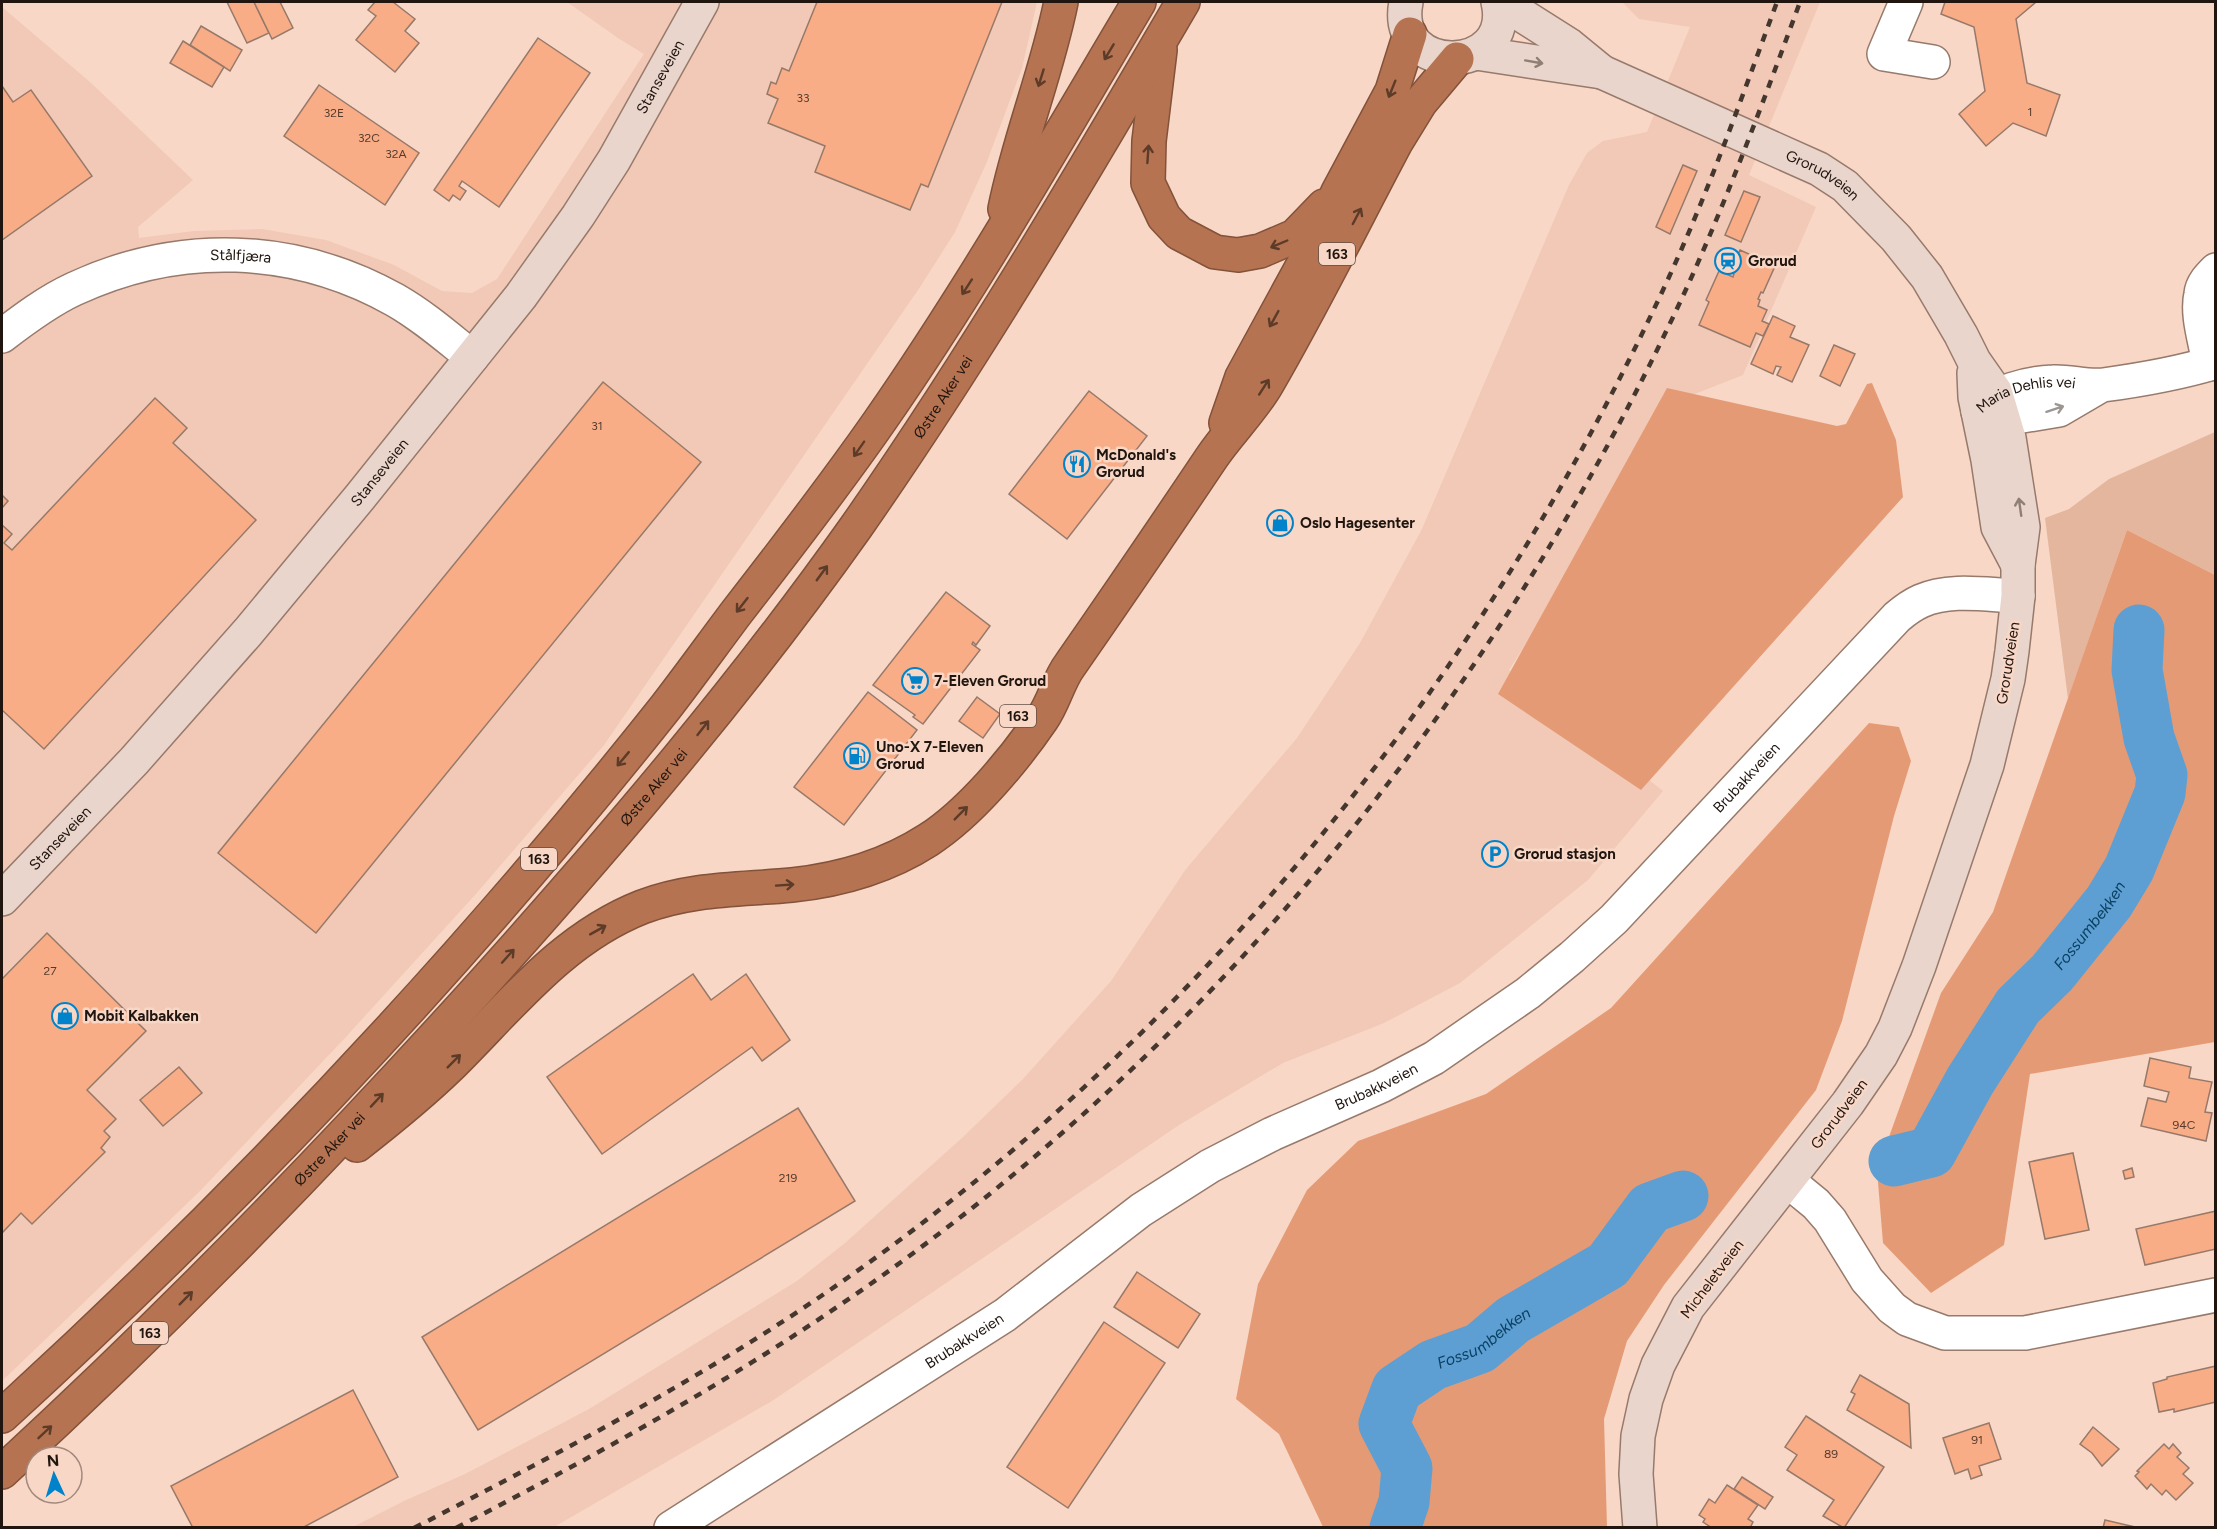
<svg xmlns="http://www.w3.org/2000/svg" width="2217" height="1529" font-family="Figtree,sans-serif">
	<rect width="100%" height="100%" fill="#f8d7c6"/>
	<g fill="#f1c9b6">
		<polygon points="567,2 1037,2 1022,68 986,164 955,232 920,287 604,745 475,895 344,1039 200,1191 2,1381 2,7 90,82 193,180 138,227 139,238 194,231 262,229 326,240 394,265 442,291 472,293 497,279 644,54 618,38"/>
		<polygon points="1622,2 1820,2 1749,175 1816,207 1743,375 1682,399 1509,670 1663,791 1588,880 1460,983 1384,1023 1283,1063 1179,1125 772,1401 554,1527 351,1528 404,1501 465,1474 589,1409 797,1281 845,1243 963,1137 1023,1079 1111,981 1186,869 1297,738 1360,643 1422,529 1569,185 1587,153 1603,141 1647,132 1690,27 1639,19"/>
	</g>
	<polygon fill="#e5b69e" points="2215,432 2215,575 2127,530 2068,699 2045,518 2069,509 2109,479"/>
	<g fill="#e49b75">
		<polygon points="1872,383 1896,440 1903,497 1641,790 1498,694 1667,388 1837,426 1846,424 1867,384"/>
		<polygon points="2127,530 2215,575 2215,1042 2030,1074 2004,1245 1931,1293 1883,1243 1877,1170 1941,993 1993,912"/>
		<polygon points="1869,723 1899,727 1911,761 1894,816 1842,1021 1816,1090 1664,1285 1627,1341 1604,1419 1607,1527 1323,1527 1279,1434 1236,1399 1258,1284 1307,1190 1358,1141 1486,1094 1611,1008"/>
	</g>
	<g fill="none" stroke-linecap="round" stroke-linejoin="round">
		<g stroke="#5d9fd2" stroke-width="51">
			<path id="s1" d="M1894,1161l37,-9 39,-71 48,-75 34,-33 57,-71 20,-33 31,-76 2,-18 -13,-37 -12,-68 2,-40"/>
			<path id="s2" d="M1395,1528l9,-26 3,-34 -23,-44 13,-35 36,-24 47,-17 33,-28 95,-55 42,-57 33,-12"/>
		</g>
	</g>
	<g fill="#f8ad87" stroke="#97796a" stroke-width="1.5">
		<polygon points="227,2 254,2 269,33 247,43"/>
		<polygon points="254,2 280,2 293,28 272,39"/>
		<polygon points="375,2 393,2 415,19 405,31 419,43 395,72 356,40 376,16 368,10"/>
		<polygon points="817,2 1002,2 928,187 921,184 910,210 815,172 825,146 768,123 778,99 767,94 771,82 776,84 782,68 789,71"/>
		<polygon points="1945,2 2036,2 2016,19 2027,83 2060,95 2046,136 2013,123 1986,146 1959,114 1985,91 1974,27 1941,14"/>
		<polygon points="201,26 242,50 230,71 190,45"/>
		<polygon points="538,38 590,73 499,207 462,181 459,186 466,191 460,200 453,195 449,201 434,190"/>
		<polygon points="183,41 224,67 212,87 170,63"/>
		<polygon points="319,85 419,153 385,205 284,136"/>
		<polygon points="2,86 13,102 31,90 92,176 2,240"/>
		<polygon points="1683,165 1697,171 1670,234 1656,227"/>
		<polygon points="1744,191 1760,197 1741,242 1725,235"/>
		<polygon points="1740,250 1775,266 1763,293 1761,292 1758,299 1760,300 1758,306 1767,310 1762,321 1769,324 1763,336 1756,333 1750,347 1699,325 1709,302 1706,300 1719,271 1733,277 1734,274 1730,272"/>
		<polygon points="1773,316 1795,326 1790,337 1809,345 1792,382 1777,375 1781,367 1776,366 1773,374 1751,364"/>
		<polygon points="1834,345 1855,354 1840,386 1820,376"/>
		<polygon points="603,382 701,462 316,933 218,853"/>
		<polygon points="1089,391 1147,436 1067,539 1009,494"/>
		<polygon points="155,398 187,428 173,443 256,520 44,749 2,710 2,525 12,534 4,543 12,550"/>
		<polygon points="2,495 8,501 2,508"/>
		<polygon points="946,592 990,626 976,645 973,642 972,644 980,650 923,724 913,717 915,715 873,685"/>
		<polygon points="868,692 917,730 844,825 794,787"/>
		<polygon points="977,697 1000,714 983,738 959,721"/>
		<polygon points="47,933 146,1031 87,1090 116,1119 104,1131 110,1137 101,1148 105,1152 32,1224 21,1213 2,1233 2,979"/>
		<polygon points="693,974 711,1000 746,974 790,1040 762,1061 752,1047 602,1154 547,1077"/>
		<polygon points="2150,1058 2191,1067 2189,1078 2212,1082 2205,1112 2212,1113 2206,1141 2141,1126 2148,1098 2166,1102 2169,1092 2144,1086"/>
		<polygon points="179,1067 202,1093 163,1126 140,1100"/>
		<polygon points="798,1108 855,1201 478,1430 422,1337"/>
		<polygon points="2073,1153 2089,1230 2045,1239 2029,1162"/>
		<polygon points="2132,1168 2134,1177 2125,1179 2123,1171"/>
		<polygon points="2216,1211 2216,1249 2145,1265 2136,1229"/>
		<polygon points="1137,1272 1200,1314 1178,1348 1114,1307"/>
		<polygon points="1104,1322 1165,1363 1068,1508 1007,1467"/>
		<polygon points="2216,1366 2216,1402 2174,1412 2174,1409 2159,1412 2153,1383 2167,1379 2167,1377"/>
		<polygon points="1860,1375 1909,1404 1911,1448 1847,1410 1855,1394 1851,1392"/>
		<polygon points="353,1390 398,1477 302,1528 193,1528 171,1486"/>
		<polygon points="1806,1416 1884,1467 1844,1528 1823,1516 1834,1500 1787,1470 1797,1455 1785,1447"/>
		<polygon points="1989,1423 2001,1459 1979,1466 1982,1475 1971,1479 1968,1469 1955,1474 1943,1438"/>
		<polygon points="2093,1427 2119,1449 2102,1466 2092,1453 2080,1444"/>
		<polygon points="2164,1444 2169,1449 2173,1444 2181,1453 2177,1457 2189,1468 2183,1474 2193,1483 2176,1500 2166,1490 2162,1495 2151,1484 2147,1489 2135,1476 2139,1472 2137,1471"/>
		<polygon points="1742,1477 1773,1497 1765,1509 1734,1489"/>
		<polygon points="1727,1485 1758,1505 1748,1519 1753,1522 1750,1528 1712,1528 1703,1522 1705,1519 1699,1515 1709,1499 1715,1503"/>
		<polygon points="2105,1520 2135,1527 2134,1528 2103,1528"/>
	</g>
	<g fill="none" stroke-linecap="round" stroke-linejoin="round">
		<defs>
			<g id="street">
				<polyline points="1906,2 1884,54 1933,62"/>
				<path id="s3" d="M2,336c22,-17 46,-35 72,-47 105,-49 221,-45 321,11 28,16 52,37 77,57"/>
				<path d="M2209,364c-3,-21 -13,-49 -8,-70 1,-10 8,-17 15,-24"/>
				<path id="s4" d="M2100,386l-41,24 -55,9 -12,-1 -14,-7c18,-20 48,-28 75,-29 16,-1 34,5 50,3 37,-5 77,-12 113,-23"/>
				<polyline points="1788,1181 1816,1204 1830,1220 1867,1280 1892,1308 1907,1319 1945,1333 2025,1333 2216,1295"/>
				<path id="s5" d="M671,1528l334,-213 136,-105 69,-44 62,-32 109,-48 53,-28 94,-65 44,-36 42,-38 283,-302c7,-6 15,-12 24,-16 29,-13 66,-6 97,-5"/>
			</g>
			<g id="secondary">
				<path d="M1406,2c-15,76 109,73 92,0"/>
				<path id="s6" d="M1506,2l11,10 52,33 33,27 217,97 26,17 51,52 31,39 34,58 13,26 21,30 14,47 14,89 -5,38v31l-6,55 -4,28 -21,86 -68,201 -24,62 -14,27 -33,48 -160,204 -30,58 -12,34 -8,37 -2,38 4,54"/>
				<polyline points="1476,53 1602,72"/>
				<polyline points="1974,373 1975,397 1988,460 1998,527 2018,565"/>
				<path id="s7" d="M2,899l132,-138 114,-129 112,-135 161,-201 57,-80 36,-56 88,-158"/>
			</g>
			<g id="highway">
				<polyline points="1160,50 1149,141 1148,183 1164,217 1179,233 1215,252 1238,255 1260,251 1295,236 1324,206"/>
				<path d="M1005,209c14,-70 42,-137 56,-207"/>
				<polyline points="1226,423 1242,377 1314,245 1338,192 1392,91 1410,34"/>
				<path d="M357,1145c32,-25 63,-50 93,-79 60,-59 111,-127 192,-159 51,-19 97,-17 150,-22 48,-5 94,-18 136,-45 42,-27 86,-80 114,-121 12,-17 16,-38 28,-54 48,-69 95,-138 142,-208 17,-25 40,-47 55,-73 46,-79 86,-161 129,-242l24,-39 37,-44"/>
				<path d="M2,1416c238,-217 462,-455 663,-708 24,-31 47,-63 71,-95 49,-63 97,-125 143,-191 94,-135 176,-279 260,-420"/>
				<path id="s8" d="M2,1472c171,-157 332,-323 487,-495 129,-144 255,-292 367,-450 118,-169 223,-347 327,-525"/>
			</g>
		</defs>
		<use href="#street" stroke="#977a6b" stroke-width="36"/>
		<use href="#secondary" stroke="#977a6b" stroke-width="36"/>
		<use href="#highway" stroke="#82523a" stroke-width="36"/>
		<use href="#street" stroke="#fff" stroke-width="33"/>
		<use href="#secondary" stroke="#e9d5cb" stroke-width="33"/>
		<use href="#highway" stroke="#b67351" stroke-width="33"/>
		<g stroke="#45362e" stroke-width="4.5" stroke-dasharray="8 8" stroke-linecap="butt">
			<path d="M414,1528c141,-73 282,-146 413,-236 368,-252 656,-611 842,-1015 41,-89 74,-183 108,-275"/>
			<path d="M456,1528c166,-86 327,-176 476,-289 326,-246 586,-584 756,-954 42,-93 77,-188 112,-283"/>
		</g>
	</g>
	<defs><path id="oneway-shaft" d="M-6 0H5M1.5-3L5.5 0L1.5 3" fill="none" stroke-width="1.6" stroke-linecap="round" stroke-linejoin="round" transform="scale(1.5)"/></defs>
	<g stroke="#5c3b29">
		<use href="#oneway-shaft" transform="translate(1109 52) rotate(121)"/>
		<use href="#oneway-shaft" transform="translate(1041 78) rotate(107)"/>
		<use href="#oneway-shaft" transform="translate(1392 89) rotate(112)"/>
		<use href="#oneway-shaft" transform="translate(1148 154) rotate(-86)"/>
		<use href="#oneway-shaft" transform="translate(1357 216) rotate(-62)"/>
		<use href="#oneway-shaft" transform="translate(1279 244) rotate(157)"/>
		<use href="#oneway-shaft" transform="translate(967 287) rotate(123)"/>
		<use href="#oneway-shaft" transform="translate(1274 319) rotate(119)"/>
		<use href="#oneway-shaft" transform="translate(1264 387) rotate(-57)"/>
		<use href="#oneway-shaft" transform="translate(859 449) rotate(125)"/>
		<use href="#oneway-shaft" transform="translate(822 573) rotate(-54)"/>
		<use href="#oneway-shaft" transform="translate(742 605) rotate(128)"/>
		<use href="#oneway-shaft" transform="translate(703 728) rotate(-52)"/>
		<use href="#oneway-shaft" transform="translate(623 759) rotate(130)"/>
		<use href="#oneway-shaft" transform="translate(961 813) rotate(-45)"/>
		<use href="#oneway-shaft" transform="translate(785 885) rotate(-4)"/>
		<use href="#oneway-shaft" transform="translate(598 930) rotate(-29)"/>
		<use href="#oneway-shaft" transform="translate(508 956) rotate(-48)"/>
		<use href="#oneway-shaft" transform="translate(454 1061) rotate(-45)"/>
		<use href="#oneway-shaft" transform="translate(377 1100) rotate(-47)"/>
		<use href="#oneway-shaft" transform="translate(186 1298) rotate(-45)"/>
		<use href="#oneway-shaft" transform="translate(45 1432) rotate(-43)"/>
	</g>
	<g stroke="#8f7f76">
		<use href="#oneway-shaft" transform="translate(1534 62) rotate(10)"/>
		<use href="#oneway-shaft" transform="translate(2020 507) rotate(-98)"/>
	</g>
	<use stroke="#9b9693" href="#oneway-shaft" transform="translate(2055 409) rotate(-18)"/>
	<defs>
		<symbol id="station-ring" viewBox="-11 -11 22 22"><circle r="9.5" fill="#f8d7c6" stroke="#0083cb" stroke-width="1.5"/><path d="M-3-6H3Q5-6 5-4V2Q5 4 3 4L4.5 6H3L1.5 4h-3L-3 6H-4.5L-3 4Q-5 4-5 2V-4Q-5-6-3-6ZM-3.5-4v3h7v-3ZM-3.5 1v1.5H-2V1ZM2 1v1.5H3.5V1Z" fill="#0083cb"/></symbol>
		<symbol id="restaurant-ring" viewBox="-11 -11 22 22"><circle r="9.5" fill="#f8d7c6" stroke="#0083cb" stroke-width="1.5"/><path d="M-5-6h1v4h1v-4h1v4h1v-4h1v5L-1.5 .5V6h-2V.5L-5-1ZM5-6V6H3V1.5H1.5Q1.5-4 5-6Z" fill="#0083cb"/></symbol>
		<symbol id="shop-ring" viewBox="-11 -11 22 22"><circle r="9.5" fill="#f8d7c6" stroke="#0083cb" stroke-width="1.5"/><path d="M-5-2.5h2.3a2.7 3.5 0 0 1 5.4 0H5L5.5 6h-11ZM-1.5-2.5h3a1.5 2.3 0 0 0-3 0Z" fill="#0083cb"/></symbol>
		<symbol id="supermarket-ring" viewBox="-11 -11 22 22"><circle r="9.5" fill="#f8d7c6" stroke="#0083cb" stroke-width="1.5"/><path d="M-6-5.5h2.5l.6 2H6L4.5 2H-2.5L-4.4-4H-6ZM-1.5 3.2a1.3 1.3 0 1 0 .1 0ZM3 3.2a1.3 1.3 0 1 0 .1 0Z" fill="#0083cb"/></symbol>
		<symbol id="fuel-ring" viewBox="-11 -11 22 22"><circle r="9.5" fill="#f8d7c6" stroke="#0083cb" stroke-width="1.5"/><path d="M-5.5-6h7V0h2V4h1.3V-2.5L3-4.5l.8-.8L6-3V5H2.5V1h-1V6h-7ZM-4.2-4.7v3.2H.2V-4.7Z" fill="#0083cb"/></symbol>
		<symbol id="parking-ring" viewBox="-11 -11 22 22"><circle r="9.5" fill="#f8d7c6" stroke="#0083cb" stroke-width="1.5"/><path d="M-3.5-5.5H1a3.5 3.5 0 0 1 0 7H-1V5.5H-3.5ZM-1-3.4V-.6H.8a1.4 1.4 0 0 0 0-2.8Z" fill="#0083cb"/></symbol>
	</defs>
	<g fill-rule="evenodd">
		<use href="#station-ring" x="1713" y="246" width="30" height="30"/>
		<use href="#restaurant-ring" x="1062" y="449" width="30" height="30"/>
		<use href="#shop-ring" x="1265" y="508" width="30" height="30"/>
		<use href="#supermarket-ring" x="900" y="666" width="30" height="30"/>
		<use href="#fuel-ring" x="842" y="741" width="30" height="30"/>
		<use href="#parking-ring" x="1480" y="839" width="30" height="30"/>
		<use href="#shop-ring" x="50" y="1001" width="30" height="30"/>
	</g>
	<g text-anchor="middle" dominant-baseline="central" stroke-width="5" stroke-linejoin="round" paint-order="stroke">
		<g font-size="12" fill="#563b2d">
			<text x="803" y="98">33</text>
			<text x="2030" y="112">1</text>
			<text x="334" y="113">32E</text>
			<text x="369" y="138">32C</text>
			<text x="396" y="154">32A</text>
			<text x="597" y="426">31</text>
			<text x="50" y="971">27</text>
			<text x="2184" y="1125">94C</text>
			<text x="788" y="1178">219</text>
			<text x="1977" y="1440">91</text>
			<text x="1831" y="1454">89</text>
		</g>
		<g fill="#f8d7c6" stroke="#614f46" stroke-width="1.5">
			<rect x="1319" y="243" width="36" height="22" rx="4.5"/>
			<rect x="1000" y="705" width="36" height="22" rx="4.5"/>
			<rect x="521" y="848" width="36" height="22" rx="4.5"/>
			<rect x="132" y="1322" width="36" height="22" rx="4.5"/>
		</g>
		<g font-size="14" font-weight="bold" fill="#20150f">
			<text x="1337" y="254">163</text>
			<text x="1018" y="716">163</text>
			<text x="539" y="859">163</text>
			<text x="150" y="1333">163</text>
		</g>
		<g font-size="15" fill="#20150f" stroke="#f8d7c6">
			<text stroke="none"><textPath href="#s7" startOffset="1056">Stanseveien</textPath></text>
			<text stroke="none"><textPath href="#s6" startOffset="363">Grorudveien</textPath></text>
			<text stroke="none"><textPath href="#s3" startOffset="258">Stålfjæra</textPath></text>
			<text stroke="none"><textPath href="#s8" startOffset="1432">Østre Aker vei</textPath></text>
			<text stroke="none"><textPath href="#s4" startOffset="184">Maria Dehlis vei</textPath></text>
			<text stroke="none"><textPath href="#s7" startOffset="570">Stanseveien</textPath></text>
			<text transform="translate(2008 663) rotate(-81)">Grorudveien</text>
			<text stroke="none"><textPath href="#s5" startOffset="1320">Brubakkveien</textPath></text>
			<text stroke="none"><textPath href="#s8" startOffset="946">Østre Aker vei</textPath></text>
			<text stroke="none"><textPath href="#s7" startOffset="84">Stanseveien</textPath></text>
			<text stroke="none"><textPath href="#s5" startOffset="834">Brubakkveien</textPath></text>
			<text transform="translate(1839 1114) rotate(-53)">Grorudveien</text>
			<text stroke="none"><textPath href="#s8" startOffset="460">Østre Aker vei</textPath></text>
			<text transform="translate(1712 1279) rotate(-53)">Micheletveien</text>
			<text stroke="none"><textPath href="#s5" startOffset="348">Brubakkveien</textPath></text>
		</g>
		<g font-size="15" font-weight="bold" fill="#20150f" stroke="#f8d7c6" text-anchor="start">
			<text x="1748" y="261">Grorud</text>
			<text x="1096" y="455">McDonald's<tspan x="1096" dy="17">Grorud</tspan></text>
			<text x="1300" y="523">Oslo Hagesenter</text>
			<text x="934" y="681">7-Eleven Grorud</text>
			<text x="876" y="747">Uno-X 7-Eleven<tspan x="876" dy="17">Grorud</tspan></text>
			<text x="1514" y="854">Grorud stasjon</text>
			<text x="84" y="1016">Mobit Kalbakken</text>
		</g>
		<g font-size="16" font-style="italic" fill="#0c4062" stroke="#f8d7c6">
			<text stroke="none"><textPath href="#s1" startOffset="316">Fossumbekken</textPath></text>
			<text stroke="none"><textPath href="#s2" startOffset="250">Fossumbekken</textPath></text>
		</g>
	</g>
	<rect width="2217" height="1529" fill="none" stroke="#20150f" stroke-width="6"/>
	<g transform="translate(54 1475) rotate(356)"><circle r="28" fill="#f8d7c6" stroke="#a2897d" stroke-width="1.5"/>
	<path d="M0-4.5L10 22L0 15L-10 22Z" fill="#0083cb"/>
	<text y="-9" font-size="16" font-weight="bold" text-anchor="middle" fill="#20150f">N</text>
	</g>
</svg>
